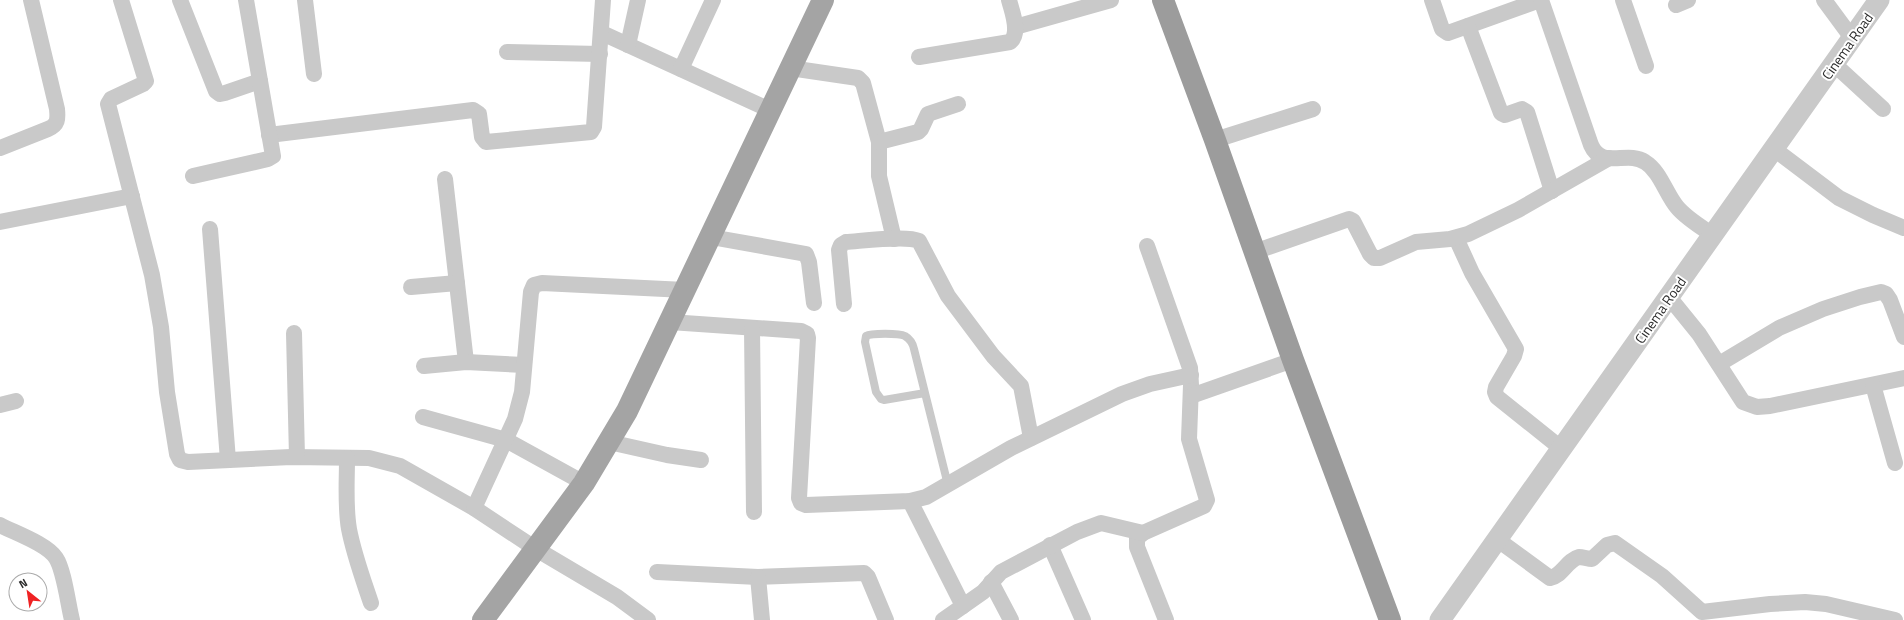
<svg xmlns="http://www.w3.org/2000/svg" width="1904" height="620" font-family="'Titillium Web',sans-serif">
	<rect width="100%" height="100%" fill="#fff"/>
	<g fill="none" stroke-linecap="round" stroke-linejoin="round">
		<path stroke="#c9c9c9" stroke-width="8" d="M925,393l-41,7 -3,-1 -5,-7 -11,-50 1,-6c5,-3 33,-3 39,0 5,3 8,8 9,13l34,136"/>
		<g stroke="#c9c9c9" stroke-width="16">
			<polyline points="121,0 146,81 143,84 111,99 108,104 152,275 161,327 167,392 177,454 180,460 188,462 291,457 369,458 400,466 474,508 536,549 617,597 648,620"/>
			<polyline points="180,0 216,91 220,94 225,93 260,81"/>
			<polyline points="305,0 314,74"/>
			<polyline points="1432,0 1442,29 1448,33 1540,0"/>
			<path d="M1541,0l50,145c11,25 36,5 54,17 15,9 21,32 32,45 9,11 24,20 36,28"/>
			<polyline points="1623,0 1646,66"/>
			<polyline points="1824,0 1852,38"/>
			<polyline points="1676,5 1688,0"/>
			<polyline points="1468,26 1501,113 1505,115 1522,109 1527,112 1552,191"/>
			<polyline points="1015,27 1111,0"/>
			<polyline points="602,33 770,110"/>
			<polyline points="628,45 638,0"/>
			<polyline points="507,52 600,54"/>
			<path d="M919,57l91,-15c11,-9 2,-30 -1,-42"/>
			<polyline points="1834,64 1883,109"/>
			<polyline points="790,68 858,78 863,83 879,142 879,176 894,239"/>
			<polyline points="681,69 713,0"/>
			<polyline points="269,135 473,110 479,114 482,137 486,142 591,132 594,127 603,0"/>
			<polyline points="1215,140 1313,109"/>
			<polyline points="879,142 918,132 921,129 928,114 958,104"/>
			<path d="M0,148l48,-19c10,-4 10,-10 9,-20l-26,-109"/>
			<polyline points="1774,149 1839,198 1873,215 1904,228"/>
			<polyline points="193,176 268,159 273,156 246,0"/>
			<polyline points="445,179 466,362"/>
			<polyline points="0,222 132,196"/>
			<polyline points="210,229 228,460"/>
			<polyline points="711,237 806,254 809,262 814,303"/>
			<polyline points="1456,238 1472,273 1516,349 1514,356 1496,387 1495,392 1497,397 1562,449"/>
			<polyline points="1147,246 1190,368 1191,385 1189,439 1207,500 1204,506 1143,533 1137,538 1137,547 1166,620"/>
			<polyline points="1254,252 1349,219 1353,221 1370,254 1374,258 1380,258 1416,242 1450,239 1468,234 1518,210 1609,158"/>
			<polyline points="411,287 457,283"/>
			<polyline points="1669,297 1699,334 1743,402 1757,407 1770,406 1904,378"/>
			<path d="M844,304l-5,-54 2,-5 5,-3c16,-1 61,-7 73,-1l29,55 45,60 28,30 10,52"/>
			<polyline points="670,322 801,331 807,334 808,338 799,498 801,503 806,505 910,501 926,497 1011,448 1122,394 1150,384 1191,375"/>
			<polyline points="752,328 754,512"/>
			<polyline points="294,333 297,457"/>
			<polyline points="1719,364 1779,328 1823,309 1860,297 1881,292 1886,294 1890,300 1904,337"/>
			<polyline points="424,366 466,362 524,365"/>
			<polyline points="1873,385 1895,463"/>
			<polyline points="1191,396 1293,360"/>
			<polyline points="0,405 16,401"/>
			<polyline points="423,417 506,440 584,483"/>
			<polyline points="609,442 667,455 701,460"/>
			<path d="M347,458c0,24 -2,48 2,71 5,26 14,50 22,74"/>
			<polyline points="910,501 963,606"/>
			<polyline points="474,508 515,419 522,392 531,292 534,285 542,283 685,290"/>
			<path d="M0,525c15,8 47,19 56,33 8,12 12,46 16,62"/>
			<path d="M1498,540l52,38c12,-2 17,-18 29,-21 4,0 9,2 13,2l15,-14 8,-2 47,33 40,36 68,-8 35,-2 21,2 69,16"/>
			<polyline points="1050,545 1083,620"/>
			<polyline points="657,572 758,577 864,573 868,577 886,620"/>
			<polyline points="758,577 762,620"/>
			<polyline points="991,582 1011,620"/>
			<polyline points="943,620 983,592 1001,572 1077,532 1101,523 1143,533"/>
		</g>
		<polyline stroke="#c9c9c9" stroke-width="21" points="1440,620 1879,0"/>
		<polyline stroke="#a4a4a4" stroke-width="22" points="483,620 584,483 627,411 823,0"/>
		<polyline stroke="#9c9c9c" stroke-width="22" points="1163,0 1215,140 1293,360 1390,620"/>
	</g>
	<g text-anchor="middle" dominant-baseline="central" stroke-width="4" stroke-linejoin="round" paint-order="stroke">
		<g font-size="14" fill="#2c2c2c" stroke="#fff">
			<text transform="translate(1847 46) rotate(-55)">Cinema Road</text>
			<text transform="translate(1660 310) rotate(-55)">Cinema Road</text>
		</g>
	</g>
	<g transform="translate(28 592) rotate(330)"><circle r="19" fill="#ffffff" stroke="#ababab"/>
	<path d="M0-3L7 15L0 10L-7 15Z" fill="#ef2223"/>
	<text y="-6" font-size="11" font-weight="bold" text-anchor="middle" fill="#2c2c2c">N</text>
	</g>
</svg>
